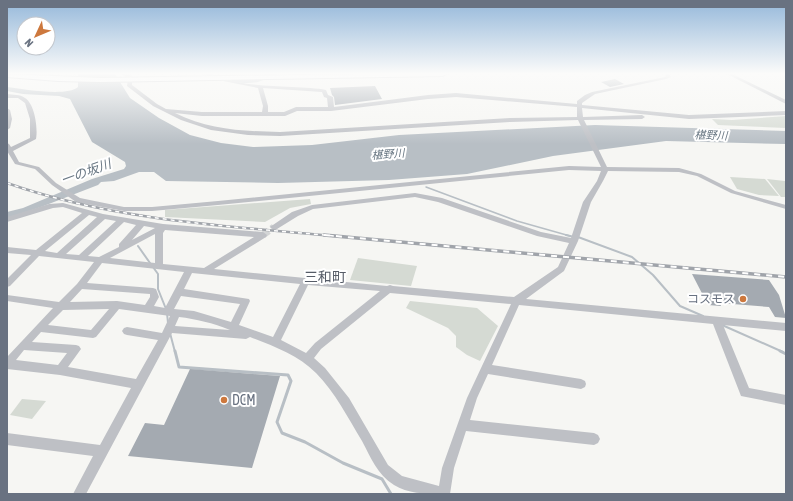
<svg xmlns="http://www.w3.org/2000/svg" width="793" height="501" font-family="'Asap Condensed','Noto Sans JP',sans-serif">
	<rect width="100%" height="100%" fill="#f6f6f3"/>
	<g fill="#d5dad3">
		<polygon points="786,116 786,128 718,125 712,119 732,120"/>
		<polygon points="730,177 765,179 779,196 759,195 737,189"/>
		<polygon points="767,179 785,181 786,183 786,197 781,197"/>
		<polygon points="310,199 311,204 290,208 265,222 165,217 165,210"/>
		<polygon points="358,258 417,266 411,286 350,280"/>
		<polygon points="410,301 477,308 498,326 480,361 467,355 456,347 456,336 448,328 406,308"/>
		<polygon points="22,399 46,401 32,419 10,415"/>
	</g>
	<path fill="#b8bfc5" d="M78,74h37l15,24 29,20 31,17 31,8 32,4 59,-2 87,-10 196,-10 191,6v13l-120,-3 -113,15 -86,18 -78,6 -111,3 -112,-2 -12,-9h-15l-25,9 -13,1 -3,3 -57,22 -34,11v-6l16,-4 69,-29 32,-10 2,-3 -1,-4 -33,-20 -22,-43 -11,-3 -36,-2 -16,-3v-4c15,2 60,10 71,0z"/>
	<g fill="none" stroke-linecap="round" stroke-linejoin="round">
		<polyline stroke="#b8bfc5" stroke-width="1.5" points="426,187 517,221 570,236"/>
		<g stroke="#b8bfc5" stroke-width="2">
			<polyline points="566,235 574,237"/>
			<polyline points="578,237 632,257 653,275 680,306 703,316"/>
			<polyline points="138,246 150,263"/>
			<polyline points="153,267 158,274 158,289 166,309"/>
			<polyline points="167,313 168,323"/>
			<polyline points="722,325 783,352"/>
			<polyline points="170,333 175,352"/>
		</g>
		<g stroke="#b8bfc5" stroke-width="3">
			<polyline points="175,351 179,367 288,375 291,381 277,422 282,433 305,442 343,463 382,479 391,494"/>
			<polyline points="780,351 786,354"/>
		</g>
		<g fill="#b8bfc5" fill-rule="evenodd">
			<polygon points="204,74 214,74 210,76"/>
			<polygon points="265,74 278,74 274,76 265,77"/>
			<path d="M231,78h28l4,2c-6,4 -27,4 -33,0z"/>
		</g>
	</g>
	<g fill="#a4aab1">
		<polygon points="615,79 624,84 610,87 601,82"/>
		<polygon points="375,86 382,99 335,105 334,97 332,95 330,88"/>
		<polygon points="692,274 769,280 779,295 786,318 775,317 769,307 720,303 721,306 708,305"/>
		<polygon points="190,369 280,376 252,468 128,456 145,423 164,425"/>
	</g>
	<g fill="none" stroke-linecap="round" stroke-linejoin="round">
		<polyline stroke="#d3d5d6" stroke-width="7" stroke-dasharray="7 3.5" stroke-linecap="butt" points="263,235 274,227"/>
		<defs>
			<polygon id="major" points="7,74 101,78 362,74 446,74 443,76 101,82 58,81 7,77"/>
		</defs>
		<use href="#major" stroke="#b4b6bb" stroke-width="2"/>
		<g fill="#bec0c5" fill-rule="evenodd">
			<polygon points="48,74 53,74 45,79 41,78"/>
			<path d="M121,74h5l6,2v9l25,19 9,5 36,3h60l1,-6 -5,-18 -35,-7v-3l2,-1c19,12 75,8 101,13l2,5 5,2 1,10 94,-12 28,-2 121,11v-3l8,-6 7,-3 73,-15 1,-1 -1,-2h4l2,3 -5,2 -71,15 -13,9v2l107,10 97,-4v4l-97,4 -107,-11 1,9 59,-2 3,2 -3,2 -58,1 23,47 72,1 22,6 34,17 51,14v4l-55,-16 -34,-17 -18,-4 -71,-1 -5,10 -12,21 -13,39 -14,30 -38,28 260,24v8l-63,-6 26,63 37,7v10l-45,-9 -28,-72 -194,-19 -27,60 89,14 4,2 1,3 -1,3 -4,2 -93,-15 -11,24 -7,22 124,13 4,2 2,4 -2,4 -4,2 -128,-14 -12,37 -4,26c-18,0 -40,1 -56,-9 -17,-11 -23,-27 -32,-44 -14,-23 -27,-49 -46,-68 -18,-18 -43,-27 -66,-36l-4,2 -74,-6 -86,161h-13l20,-38 -86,-11v-12l93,12 31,-57 -71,-13 -53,-6v-12l46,-49 -46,-7v-6l52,7 18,-18 17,-22 -55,-6 -29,30 -3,1v-8l24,-24 -24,-2v-6l29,3 46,-37 -19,-6 -10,1 -46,14v-5l42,-13 14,-1 40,11 60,10 100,8 4,3 -1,2 -52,32 173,17 3,-1 3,1 121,11 44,-30 11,-24 -32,-7 -99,-34 -23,-5 -102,12 -15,7 -21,13 -3,1 -4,-3 22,-15 20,-7 103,-12 27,5 99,34 30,6 12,-36 14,-21 4,-10 -32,-1 -351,35 -66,6h-28l-48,-9 -24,-17 -17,-16 -20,-5 -8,-13v-8l2,1 2,3 19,-9v-19l-5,-16 -7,-5h-11v-4c6,1 13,0 18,4 10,6 13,31 11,41l-23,12 6,11 20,5 17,16 24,15 44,9h28l66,-6 351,-35 32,1 -23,-47 -68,2 -230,14 -32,-1 -37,-5 -30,-10 -28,-14 -26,-20 1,-8zM263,88l59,4 2,5 3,1 1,9h-32l-12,5h-16v-6zM456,97l121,10v10l-67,1 -230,14c-38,-1 -71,-2 -105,-19l27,3h83l12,-5h34l97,-12zM89,215l8,2 -40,36 -12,-2zM105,219l11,2 -37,34 -13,-1zM124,222l12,3 -17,19v3l-20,10 -11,-1zM144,226l11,2 -23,12zM165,230l89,7 -50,31 -41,-4v-31zM155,234v29l-45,-5zM102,263l82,9 -19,36 -11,-2 5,-9 -3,-8 -3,-1 -66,-5zM192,273l108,11 -27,53 -34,-12 11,-24 -1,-2 -65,-10zM308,285l72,6 -65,52 -9,10 -25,-13zM82,289l68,5v3l-5,8 -28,-4 -47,1zM390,293l121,11 -44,94 -25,70 -3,18 -37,-10 -14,-11 -39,-67 -24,-30 -11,-10 7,-9zM181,296l59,8 -9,18 -37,-11 -20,-2zM109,309l-18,21 -43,-5 15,-15zM119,309l51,7 -8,17 -35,-6 -3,1 -2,3 2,3 3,1 31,5 -22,39 -68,-12 13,-18 -2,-3 -3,-1 -44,-3 9,-10 52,6 3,-1zM179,317c17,2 34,6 51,13l-55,-4zM24,350l43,3 -9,12 -42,-5z"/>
			<polygon points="727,74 732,74 786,100 786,104"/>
			<polygon points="7,108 10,110 12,119 10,128 7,130"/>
		</g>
		<use href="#major" fill="#fff" fill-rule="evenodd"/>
		<defs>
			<path id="rail-far1" d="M7,183c105,37 217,43 328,53"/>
			<polyline id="rail" points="324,235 786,277"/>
		</defs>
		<use href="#rail-far1" stroke="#a0a4aa" stroke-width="2.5"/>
		<use href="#rail" stroke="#a0a4aa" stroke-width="3.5"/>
		<use href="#rail-far1" stroke="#fff" stroke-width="1.5" stroke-dasharray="4" stroke-linecap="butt"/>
		<use href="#rail" stroke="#fff" stroke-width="2" stroke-dasharray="6" stroke-linecap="butt"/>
	</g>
	<linearGradient id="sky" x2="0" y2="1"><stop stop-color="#95b8da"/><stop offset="0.51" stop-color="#fbfbfa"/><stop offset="1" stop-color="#fbfbfa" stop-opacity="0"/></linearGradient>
	<rect width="793" height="144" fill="url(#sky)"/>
	<g fill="#cd783d" stroke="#fff" stroke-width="1.5">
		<circle cx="743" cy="299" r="4"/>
		<circle cx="224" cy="400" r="4"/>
	</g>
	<g text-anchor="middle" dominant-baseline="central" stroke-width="4" stroke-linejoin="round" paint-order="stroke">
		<g font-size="11" font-style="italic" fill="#6a7884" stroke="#fff">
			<text transform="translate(711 135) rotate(2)">椹野川</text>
			<text transform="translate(388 154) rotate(-4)">椹野川</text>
		</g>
		<g font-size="12" fill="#697281" stroke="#fff" text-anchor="end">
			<text x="735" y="299">コスモス</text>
		</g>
		<g font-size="13" font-style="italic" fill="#6a7884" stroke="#fff">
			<text transform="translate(86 172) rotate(-20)">一の坂川</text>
		</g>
		<g font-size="14" fill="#565c67" stroke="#fff">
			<text x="325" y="277">三和町</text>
		</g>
		<g font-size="14" fill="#697281" stroke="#fff" text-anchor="start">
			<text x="232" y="400">DCM</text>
		</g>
	</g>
	<rect width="793" height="501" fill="none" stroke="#697281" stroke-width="16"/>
	<g transform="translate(36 36) rotate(226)"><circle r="19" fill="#ffffff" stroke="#c3c7cd"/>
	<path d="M0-3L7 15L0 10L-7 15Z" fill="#cd783d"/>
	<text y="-6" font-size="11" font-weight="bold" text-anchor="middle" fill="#697281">N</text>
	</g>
</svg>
